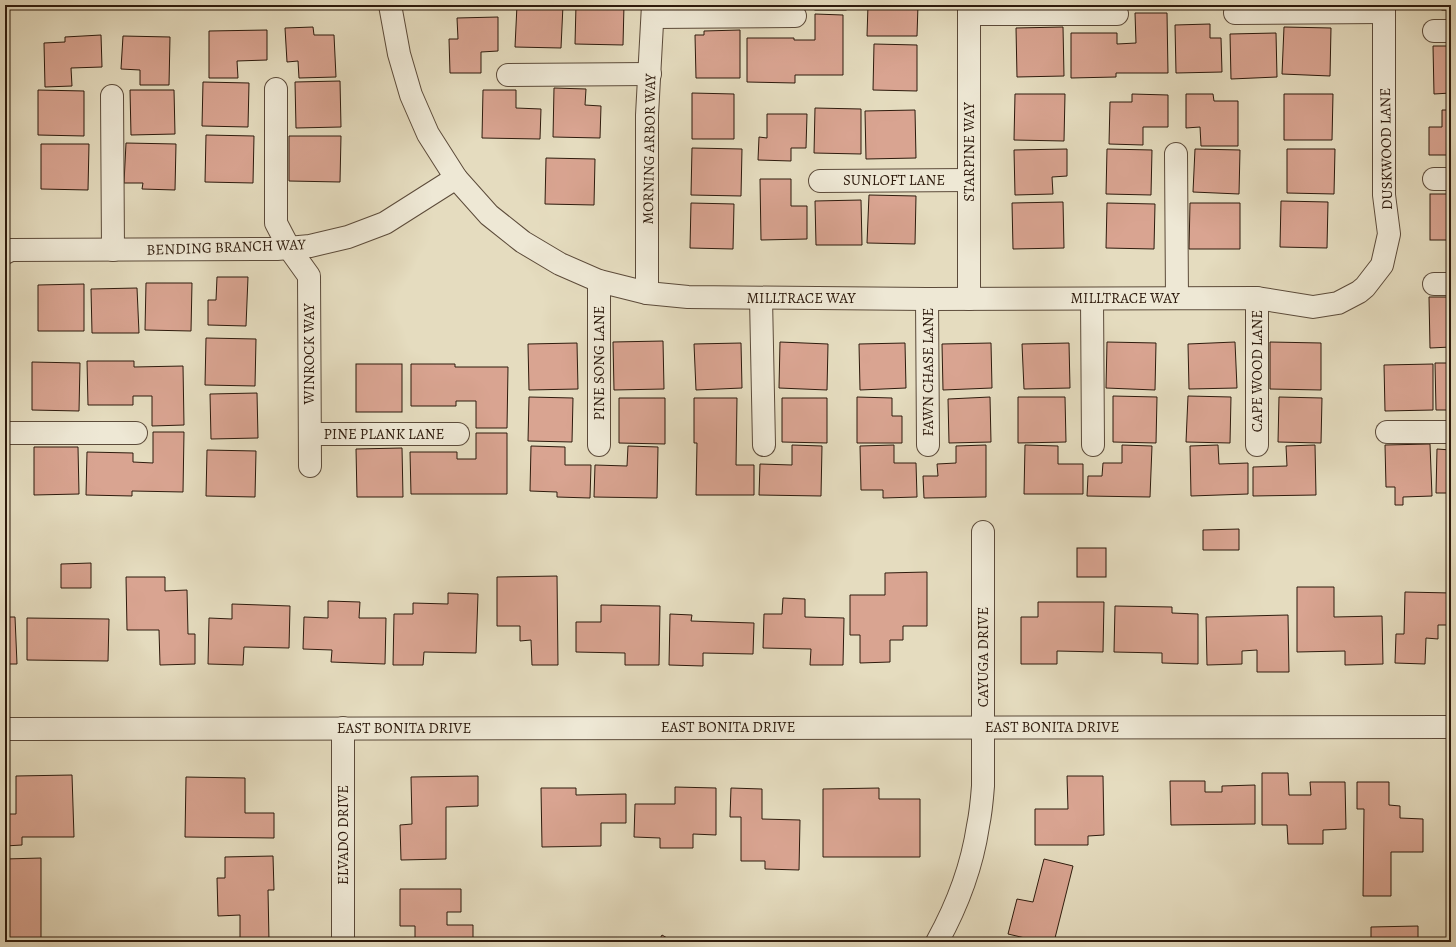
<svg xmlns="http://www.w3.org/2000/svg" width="1456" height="947" font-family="Alegreya,serif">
	<rect width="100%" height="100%" fill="#e5dcbf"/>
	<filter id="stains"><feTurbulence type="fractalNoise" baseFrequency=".005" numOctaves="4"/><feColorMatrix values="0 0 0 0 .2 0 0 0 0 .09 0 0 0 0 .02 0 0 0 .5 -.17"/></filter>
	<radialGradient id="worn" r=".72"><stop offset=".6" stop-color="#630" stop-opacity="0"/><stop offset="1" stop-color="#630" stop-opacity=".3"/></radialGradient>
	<g fill="#d9a491" stroke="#2e1b0d">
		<polygon points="517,5 563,5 561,48 515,47"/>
		<polygon points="576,5 624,5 623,45 575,44"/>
		<rect x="815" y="5" width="31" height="5"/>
		<polygon points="868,5 918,5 917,36 867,36"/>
		<rect x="1136" y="5" width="32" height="1"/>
		<polygon points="1176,5 1207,5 1207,6"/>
		<rect x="1442" y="5" width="9" height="5"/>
		<polygon points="1135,13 1167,13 1168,73 1116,73 1116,77 1071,78 1071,33 1117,33 1117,44 1136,43"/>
		<polygon points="815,14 843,15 843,75 795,75 795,83 747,82 747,38 794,38 794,40 815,40"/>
		<polygon points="498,17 498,51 481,52 481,73 450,73 449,39 458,39 457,18"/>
		<polygon points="1210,24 1210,38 1221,38 1222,72 1176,73 1175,25"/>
		<polygon points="313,27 314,35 334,35 336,77 299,78 298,61 287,62 285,28"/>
		<polygon points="1063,27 1064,76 1017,77 1016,28"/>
		<polygon points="1284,27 1331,28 1330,76 1282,74"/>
		<polygon points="267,30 267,60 237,61 238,78 209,78 209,31"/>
		<polygon points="740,30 740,78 696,78 695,35 704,35 704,31"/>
		<polygon points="1276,33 1277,77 1231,79 1230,34"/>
		<polygon points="101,35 102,67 71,68 72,86 45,87 44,43 65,42 65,37"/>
		<polygon points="123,36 170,37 169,85 140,85 140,70 121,69"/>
		<polygon points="874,44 917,45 917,91 873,90"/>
		<polygon points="1433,46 1451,46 1451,93 1434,94"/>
		<polygon points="340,81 341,127 296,128 295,82"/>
		<polygon points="203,82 249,83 248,127 202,126"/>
		<polygon points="554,88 586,89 585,105 601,106 600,138 553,137"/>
		<polygon points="38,90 84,91 84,136 38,135"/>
		<polygon points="130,90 174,90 175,134 131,135"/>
		<polygon points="483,90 516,90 516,108 541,109 540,139 482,138"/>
		<polygon points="692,93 734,94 734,139 692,139"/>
		<polygon points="1015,94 1065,94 1064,141 1014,140"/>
		<polygon points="1132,94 1168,95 1168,127 1143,127 1143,145 1109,144 1110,102 1132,102"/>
		<polygon points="1186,94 1213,94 1214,101 1238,101 1238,146 1201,146 1200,127 1186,128"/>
		<polygon points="1284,94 1333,94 1332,140 1284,140"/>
		<polygon points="815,108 861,109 861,154 814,153"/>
		<polygon points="915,110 916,158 866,159 865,111"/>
		<polygon points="1442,110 1451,110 1451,155 1429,155 1429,127 1442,127"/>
		<polygon points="767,114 807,114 806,148 791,148 791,161 758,160 759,137 767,138"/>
		<polygon points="206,135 254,136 253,183 205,182"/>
		<polygon points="289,136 341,136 340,182 289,181"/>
		<polygon points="126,143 176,144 175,190 142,189 143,183 124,183"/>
		<polygon points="41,144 89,144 88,190 41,189"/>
		<polygon points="692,148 742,149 741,196 691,195"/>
		<polygon points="1067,149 1067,176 1052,177 1053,194 1015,195 1014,150"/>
		<polygon points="1107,149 1152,150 1151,195 1106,194"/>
		<polygon points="1195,149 1240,150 1239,194 1193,192"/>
		<polygon points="1287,149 1335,149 1334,194 1287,193"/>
		<polygon points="546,158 595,159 594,205 545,204"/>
		<polygon points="760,179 791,179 791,206 807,206 807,239 761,240"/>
		<rect x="1430" y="194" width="21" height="46"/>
		<polygon points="869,195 916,196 915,244 867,243"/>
		<polygon points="861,200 862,245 816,245 815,201"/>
		<polygon points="1281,201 1328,202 1327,248 1280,247"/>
		<polygon points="1063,202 1064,248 1013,249 1012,203"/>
		<polygon points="691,203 734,204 733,249 690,248"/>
		<polygon points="1107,203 1155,204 1154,249 1106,248"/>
		<polygon points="1190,203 1240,203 1240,249 1189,249"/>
		<polygon points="217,277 248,277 246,326 208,325 208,300 216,300"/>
		<polygon points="146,283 192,283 191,331 145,330"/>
		<polygon points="84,284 84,331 38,331 38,285"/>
		<polygon points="137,288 139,333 92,333 91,289"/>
		<polygon points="1429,297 1451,297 1451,347 1430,348"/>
		<polygon points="206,338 256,339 255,386 205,385"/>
		<polygon points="663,341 664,389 614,390 613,342"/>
		<polygon points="780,342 828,344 827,390 779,388"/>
		<polygon points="1107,342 1156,343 1155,390 1106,388"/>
		<polygon points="1235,342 1237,388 1189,389 1188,344"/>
		<polygon points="1270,342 1321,343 1321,390 1270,389"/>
		<polygon points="577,343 578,389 529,390 528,344"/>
		<polygon points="741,343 742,388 696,390 694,344"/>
		<polygon points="905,343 906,388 860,390 859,344"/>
		<polygon points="991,343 992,388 943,390 942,344"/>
		<polygon points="1069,343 1070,388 1024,389 1022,344"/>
		<polygon points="87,361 134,361 134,367 183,366 184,425 152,426 152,396 133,396 133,405 88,405"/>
		<polygon points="32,362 80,363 79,411 32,410"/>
		<polygon points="1435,363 1451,363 1451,410 1436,410"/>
		<rect x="356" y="364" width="46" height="48"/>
		<polygon points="411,364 455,364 455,367 508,367 507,428 476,428 476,401 456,401 456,406 411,406"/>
		<polygon points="1433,364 1433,410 1385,411 1384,365"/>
		<polygon points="257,393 258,438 211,439 210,394"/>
		<polygon points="1113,396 1157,397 1156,443 1113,442"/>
		<polygon points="1188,396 1231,397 1230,443 1186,442"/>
		<polygon points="529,397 573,398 572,442 528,441"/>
		<polygon points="857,397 892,398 892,416 902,416 902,443 857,443"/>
		<polygon points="990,397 991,442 949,443 948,399"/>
		<polygon points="1018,397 1065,397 1066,442 1018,443"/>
		<polygon points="1279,397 1322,398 1321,443 1278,442"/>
		<polygon points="619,398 665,398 665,444 619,443"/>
		<polygon points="694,398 737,398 736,465 754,465 754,495 696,495 697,443 694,443"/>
		<polygon points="782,398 827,398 827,443 782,442"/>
		<polygon points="153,432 184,432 183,492 132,491 132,496 86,495 87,452 133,453 133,462 153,463"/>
		<polygon points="476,433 507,433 507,494 411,494 410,452 457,452 457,459 476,459"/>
		<polygon points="1430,444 1432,496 1403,497 1403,505 1395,505 1395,487 1386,487 1385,445"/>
		<polygon points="792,445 822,446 821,496 759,495 760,464 792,465"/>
		<polygon points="894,445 894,463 916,463 917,497 883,498 883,490 861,490 860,446"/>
		<polygon points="986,445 986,497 924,498 923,476 938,476 937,464 956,463 956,446"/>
		<polygon points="1025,445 1058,446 1058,464 1083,464 1083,494 1024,494"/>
		<polygon points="1122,445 1152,446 1150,497 1087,496 1088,476 1102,476 1103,463 1122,463"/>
		<polygon points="1218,445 1219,464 1248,463 1248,494 1191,496 1190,446"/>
		<polygon points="1315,445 1316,495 1253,496 1253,467 1287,466 1286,446"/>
		<polygon points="531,446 565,447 565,465 591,465 590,498 557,497 557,492 530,491"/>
		<polygon points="628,446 658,447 657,498 594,497 595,465 627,466"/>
		<polygon points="34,447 78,447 79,494 34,495"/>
		<polygon points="402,448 403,497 357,497 356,449"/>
		<polygon points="1437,449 1451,450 1451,493 1436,493"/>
		<polygon points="207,450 256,451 255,497 206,496"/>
		<polygon points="1239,529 1239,550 1203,550 1203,530"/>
		<rect x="1077" y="548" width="29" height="29"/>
		<polygon points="91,563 91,588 61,588 61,564"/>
		<polygon points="927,572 927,626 903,626 903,640 890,640 890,662 860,663 860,635 850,635 850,595 885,595 885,573"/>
		<polygon points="557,576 558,665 532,665 531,640 520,641 520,626 497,626 497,577"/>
		<polygon points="126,577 165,577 165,591 187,590 188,634 195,634 195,664 160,665 159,630 127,630"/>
		<polygon points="1297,587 1334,587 1334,617 1382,616 1383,664 1345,665 1345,651 1297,652"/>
		<polygon points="1405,592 1451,593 1451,625 1438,625 1438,639 1426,638 1425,664 1395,663 1396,634 1404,634"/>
		<polygon points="448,593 478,594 476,653 424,652 423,665 393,665 394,614 413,614 413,603 448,604"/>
		<polygon points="783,598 805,599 805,617 844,618 843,665 810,665 811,649 763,648 764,614 782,614"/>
		<polygon points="328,601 360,602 359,618 386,618 385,664 331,662 332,650 303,649 304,617 328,618"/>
		<polygon points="1038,602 1104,602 1103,652 1057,651 1057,664 1021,664 1021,617 1038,617"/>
		<polygon points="232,604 290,606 289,648 244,647 243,665 208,664 209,618 232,619"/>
		<polygon points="601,605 660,606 659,665 625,665 625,653 576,652 576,622 601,622"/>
		<polygon points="1115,606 1172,607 1172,613 1198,614 1198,664 1162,663 1162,653 1114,652"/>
		<polygon points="670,614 692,615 691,621 754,623 753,654 703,653 703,666 669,665"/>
		<polygon points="1288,615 1289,672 1257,672 1257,650 1242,651 1242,664 1207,665 1206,617"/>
		<polygon points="5,617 15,617 17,664 5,664"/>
		<polygon points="27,618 109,619 108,661 27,660"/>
		<polygon points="1262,773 1288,773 1289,795 1311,795 1310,782 1345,782 1346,829 1323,830 1323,844 1288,844 1287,825 1262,825"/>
		<polygon points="72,775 74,837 22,837 22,845 5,846 5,814 16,814 16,776"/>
		<polygon points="478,776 478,806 446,807 446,859 401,860 400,825 412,824 411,777"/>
		<polygon points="1067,776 1103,776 1104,835 1088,836 1088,845 1035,845 1035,809 1068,809"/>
		<polygon points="186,777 245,778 245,813 274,813 274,838 185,837"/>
		<polygon points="1170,781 1205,781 1205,792 1222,792 1222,786 1255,785 1255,824 1171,825"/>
		<polygon points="1357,782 1389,782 1389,805 1400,806 1400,818 1423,819 1423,852 1391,852 1391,896 1363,896 1364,809 1357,809"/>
		<polygon points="675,787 716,788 716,835 693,834 693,848 660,848 660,838 634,837 635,804 675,804"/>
		<polygon points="541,788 576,788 576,795 626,794 626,823 601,823 601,846 542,847"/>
		<polygon points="731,788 762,789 762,819 800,820 799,870 765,869 765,861 741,861 741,817 730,817"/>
		<polygon points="879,788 879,799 920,799 920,857 823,857 823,789"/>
		<polygon points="273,856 274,890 268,890 269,941 240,941 240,915 218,916 217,878 225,878 225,857"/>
		<polygon points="41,858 41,942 5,942 5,907 8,907 7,888 5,888 5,859"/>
		<polygon points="1044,859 1073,866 1054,942 1042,942 1008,934 1017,899 1033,902"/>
		<polygon points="400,889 461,889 461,912 447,912 447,925 473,925 473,942 415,942 415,926 400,926"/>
		<polygon points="1418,926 1418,942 1371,942 1371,927"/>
		<polygon points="662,935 674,942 658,942"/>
	</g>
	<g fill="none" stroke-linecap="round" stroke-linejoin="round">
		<defs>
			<g id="street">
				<polyline points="390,5 399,54 411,95 428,134 456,178 489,215 523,242 560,264 599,281 647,293 688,297 927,299 1257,298 1313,307 1338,303 1359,292 1365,287 1382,265 1389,234 1384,195 1384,5"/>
				<polyline points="969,5 969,299"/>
				<polyline points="1235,13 1384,12"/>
				<polyline points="969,14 1117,14"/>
				<polyline points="653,17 795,16"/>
				<polyline points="1434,31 1451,31"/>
				<polyline points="508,75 650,74"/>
				<polyline points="276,89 276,223 289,248 309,276 310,466"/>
				<polyline points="112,96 113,250"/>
				<polyline points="1176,154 1177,298"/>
				<polyline points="1434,179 1451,179"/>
				<polyline points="820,181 969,180"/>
				<polyline points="5,253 11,250 277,249 310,246 348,237 385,223 456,178"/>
				<polyline points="599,281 599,445"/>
				<polyline points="1434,284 1451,284"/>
				<polyline points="647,293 647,115 653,5"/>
				<polyline points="761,298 764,445"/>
				<polyline points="1257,298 1257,445"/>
				<polyline points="927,299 928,445"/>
				<polyline points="1092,299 1093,445"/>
				<polyline points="1387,432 1451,432"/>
				<polyline points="5,433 136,433"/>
				<polyline points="310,434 458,434"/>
				<polyline points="343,728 343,942"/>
				<polyline points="5,729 1451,727"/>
				<path d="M937,942c20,-36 35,-76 41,-116 3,-14 4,-27 5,-40v-254"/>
			</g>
		</defs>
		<use href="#street" stroke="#5c4b3a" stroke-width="24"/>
		<use href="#street" stroke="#eee8d5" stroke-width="22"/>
	</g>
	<g text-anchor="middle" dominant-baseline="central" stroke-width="3" stroke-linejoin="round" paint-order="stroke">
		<g font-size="15" fill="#2e1b0d" stroke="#eee8d5">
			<text transform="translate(649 149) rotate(-89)">MORNING ARBOR WAY</text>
			<text transform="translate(1386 149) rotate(-91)">DUSKWOOD LANE</text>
			<text transform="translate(969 152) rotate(-90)">STARPINE WAY</text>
			<text x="894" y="180">SUNLOFT LANE</text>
			<text transform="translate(226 247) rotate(-2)">BENDING BRANCH WAY</text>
			<text x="801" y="298">MILLTRACE WAY</text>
			<text x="1125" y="298">MILLTRACE WAY</text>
			<text transform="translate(309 354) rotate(-90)">WINROCK WAY</text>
			<text transform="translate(599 363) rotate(-90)">PINE SONG LANE</text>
			<text transform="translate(1257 371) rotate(-90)">CAPE WOOD LANE</text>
			<text transform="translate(928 372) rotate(-90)">FAWN CHASE LANE</text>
			<text x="384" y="434">PINE PLANK LANE</text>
			<text transform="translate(983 657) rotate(-90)">CAYUGA DRIVE</text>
			<text x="728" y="727">EAST BONITA DRIVE</text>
			<text x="1052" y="727">EAST BONITA DRIVE</text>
			<text x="404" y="728">EAST BONITA DRIVE</text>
			<text transform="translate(343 835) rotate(-90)">ELVADO DRIVE</text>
		</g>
	</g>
	<rect width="1456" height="947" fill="none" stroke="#e5dcbf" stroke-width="20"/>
	<rect x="6" y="6" width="1444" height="935" fill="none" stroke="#2e1b0d" stroke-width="2"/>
	<rect x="10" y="10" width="1436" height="927" fill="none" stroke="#2e1b0d"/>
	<rect width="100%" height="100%" filter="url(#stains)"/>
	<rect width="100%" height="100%" fill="url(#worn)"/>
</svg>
